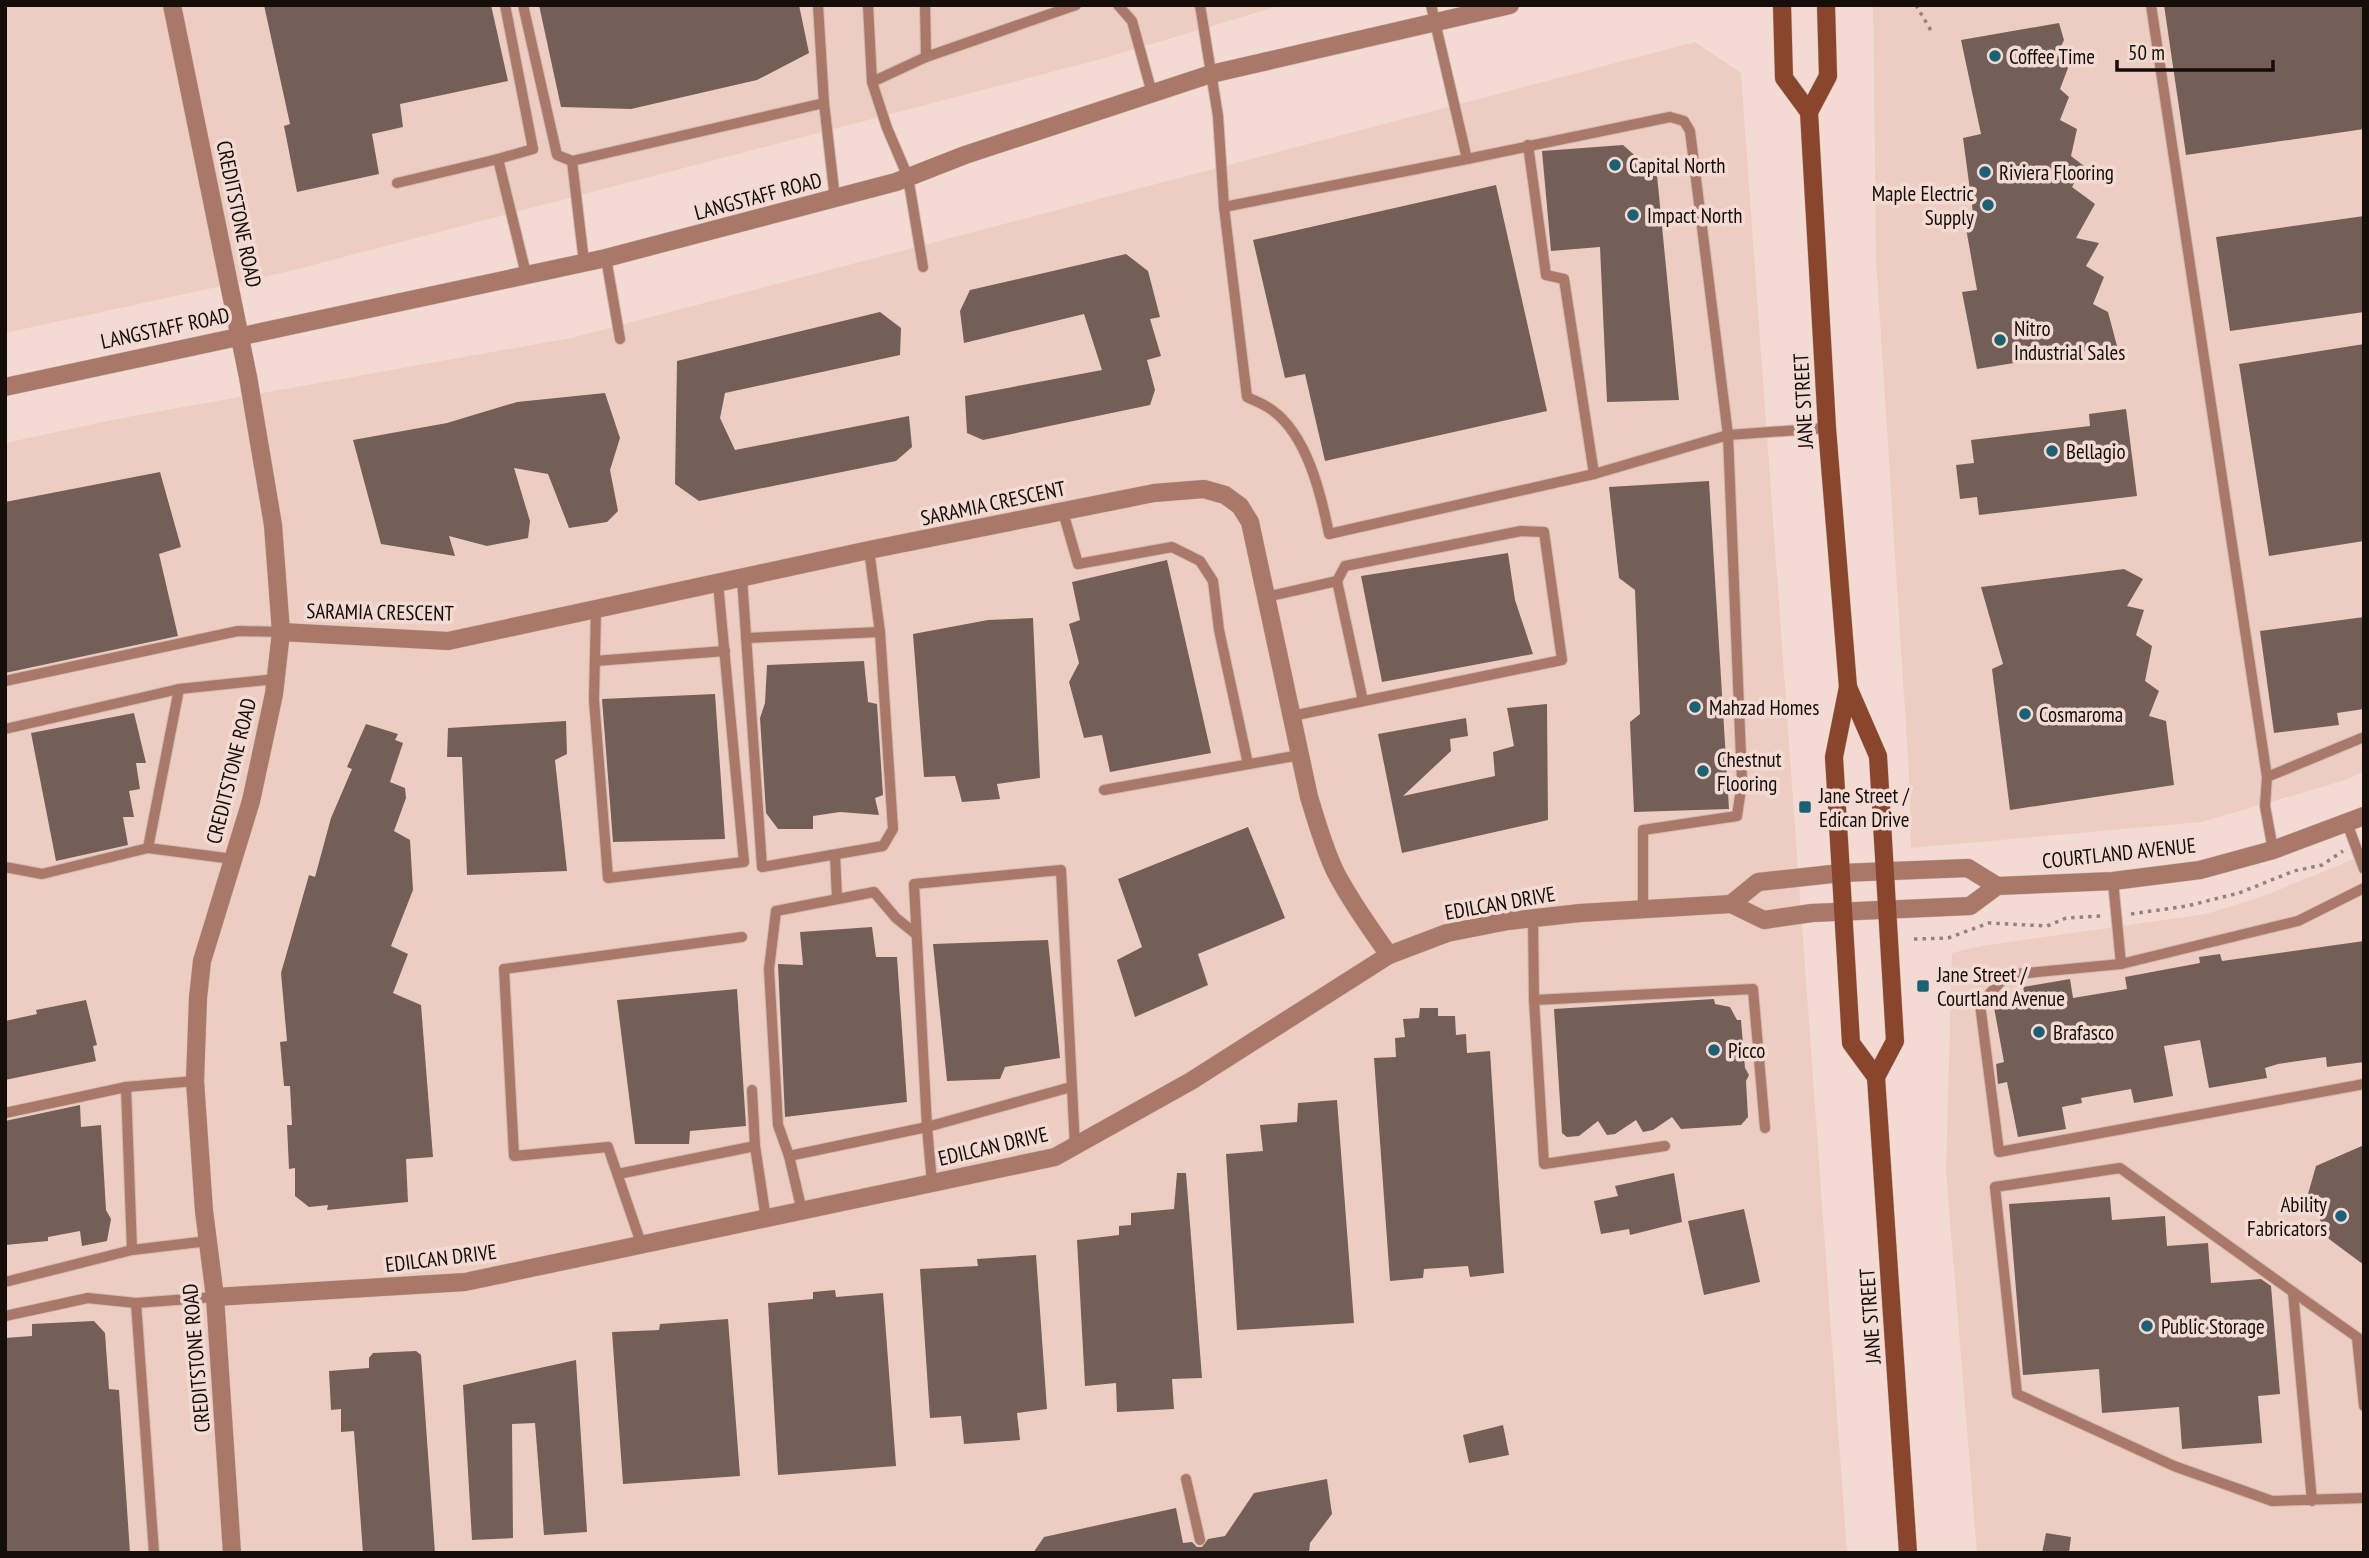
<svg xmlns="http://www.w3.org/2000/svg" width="2369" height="1558" font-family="'PT Sans Narrow',sans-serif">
	<rect width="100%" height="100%" fill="#f3dbd3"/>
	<g fill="#edcdc2">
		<polygon points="5,5 1282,5 1105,58 290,271 5,333"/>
		<polygon points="1873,5 2364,5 2364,772 2342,781 2202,822 1911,848 1909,774 1876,258"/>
		<polygon points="1695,42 1741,73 1847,1553 5,1553 5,443 122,418 571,338"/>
		<polygon points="2364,855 2364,1553 1977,1553 1946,1171 1952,953 1981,946 2206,914 2261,897"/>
	</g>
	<g fill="#745f58">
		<polygon points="264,5 491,5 508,81 400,104 403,127 372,134 379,174 297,192 284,126 290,124"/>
		<polygon points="539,5 799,5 809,53 757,80 631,109 561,107"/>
		<polygon points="2164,5 2364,5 2364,129 2186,155"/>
		<polygon points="2059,23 2064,40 2057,55 2068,68 2060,89 2069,97 2060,120 2077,129 2071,156 2084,166 2072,187 2095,204 2076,238 2099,243 2086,266 2104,277 2093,304 2108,312 2117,346 1977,369 1962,292 1977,290 1964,217 1973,213 1963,138 1981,134 1961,40"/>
		<polygon points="1623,145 1657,175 1679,400 1607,402 1600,247 1551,251 1542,151"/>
		<polygon points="1496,185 1547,411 1325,461 1305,374 1285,378 1253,240"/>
		<polygon points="2364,216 2364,312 2230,331 2216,237"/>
		<polygon points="1126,254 1148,271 1160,317 1150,319 1161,356 1147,360 1155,390 1150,405 983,440 967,433 965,396 1102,370 1084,314 964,343 960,311 970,290"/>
		<polygon points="880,312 901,328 900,355 725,393 720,418 735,450 909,416 912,447 896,461 699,501 675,484 677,361"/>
		<polygon points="2364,344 2364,541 2269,556 2239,364"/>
		<polygon points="605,393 620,438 610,470 618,511 607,522 569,528 548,474 514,468 530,521 528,538 487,546 449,536 455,556 381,544 353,440 447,423 517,402"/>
		<polygon points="2126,409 2137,496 1979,515 1977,497 1960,499 1956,465 1974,463 1971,440 2090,426 2089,414"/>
		<polygon points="160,472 181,547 159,554 178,636 5,673 5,502"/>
		<polygon points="1709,481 1729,809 1634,812 1630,722 1640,714 1635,590 1619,578 1609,487"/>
		<polygon points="1508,553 1515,600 1533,654 1382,682 1361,576"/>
		<polygon points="1167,560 1211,753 1110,772 1102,735 1084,738 1069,682 1079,663 1069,624 1080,620 1072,582"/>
		<polygon points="2124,569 2143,579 2127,606 2144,610 2136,635 2152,646 2145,681 2159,691 2149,716 2166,721 2174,785 2010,810 1992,669 2003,664 1981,587"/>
		<polygon points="2364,617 2364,709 2337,713 2339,725 2274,733 2260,631"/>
		<polygon points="1033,618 1040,778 997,784 1000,799 962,802 955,776 924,777 913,634 988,620"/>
		<polygon points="864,661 868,702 877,704 883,795 875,798 879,815 840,812 813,816 813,829 778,829 766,813 760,718 765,703 767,665"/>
		<polygon points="715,694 725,839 613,842 602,699"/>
		<polygon points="1547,704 1548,820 1402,853 1378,734 1466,718 1468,736 1450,739 1451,751 1403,796 1495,776 1493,752 1514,746 1507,708"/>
		<polygon points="134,713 146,763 136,763 140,789 129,791 134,817 123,817 128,845 56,861 31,733"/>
		<polygon points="566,721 567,754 555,760 567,871 467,875 462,757 447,757 448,728"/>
		<polygon points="366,724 398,734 395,740 403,743 390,782 405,788 406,798 394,831 410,840 413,890 391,946 408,954 393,993 421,1005 433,1157 406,1159 408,1202 327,1210 328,1205 309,1207 295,1196 295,1168 289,1169 287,1125 292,1125 290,1086 284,1086 280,1042 287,1041 281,973 309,875 315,877 331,818 352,769 347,767"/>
		<polygon points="1248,827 1285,918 1198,954 1208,985 1135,1017 1117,960 1142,947 1118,879"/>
		<polygon points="872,927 876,957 897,957 907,1102 785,1117 778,964 803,965 800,932"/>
		<polygon points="1048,940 1060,1058 1005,1067 1000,1079 947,1081 933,944"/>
		<polygon points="2364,941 2364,1062 2327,1067 2326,1057 2278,1064 2265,1068 2267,1078 2209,1088 2200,1040 2164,1046 2173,1096 2134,1103 2131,1089 2081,1098 2082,1103 2062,1107 2066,1129 2018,1137 2007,1082 1998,1084 1996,1064 2004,1062 1993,1002 2025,996 2023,987 2070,979 2073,998 2127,989 2125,977 2200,963 2199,957 2220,954 2222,961"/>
		<polygon points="737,989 746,1126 690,1131 689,1144 635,1144 617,1000"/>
		<polygon points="1714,999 1715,1004 1730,1007 1737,1020 1741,1020 1745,1068 1749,1075 1746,1081 1748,1117 1741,1125 1681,1129 1672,1117 1653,1130 1643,1132 1636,1120 1615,1134 1607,1135 1598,1121 1579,1136 1567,1137 1562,1133 1554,1009"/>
		<polygon points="86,1000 97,1045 93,1046 96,1061 5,1080 5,1021 37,1014 36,1010"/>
		<polygon points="1420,1008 1438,1008 1438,1016 1455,1016 1456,1035 1466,1034 1467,1053 1490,1051 1504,1273 1470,1277 1468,1266 1424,1269 1423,1278 1390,1281 1374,1058 1396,1057 1395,1038 1405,1037 1403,1019 1419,1018"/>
		<polygon points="1337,1100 1354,1323 1237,1330 1226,1154 1263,1151 1260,1125 1297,1122 1298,1103"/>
		<polygon points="80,1105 81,1127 101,1125 106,1210 111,1219 107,1241 82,1246 80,1231 48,1237 48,1241 5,1245 5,1121"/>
		<polygon points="2364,1145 2364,1265 2329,1239 2308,1194 2316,1166"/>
		<polygon points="1177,1173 1186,1173 1202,1378 1172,1379 1174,1409 1117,1412 1116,1383 1085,1386 1077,1240 1119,1235 1119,1226 1131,1225 1131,1213 1174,1209"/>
		<polygon points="1674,1173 1682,1222 1630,1235 1629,1229 1601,1234 1594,1201 1618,1196 1615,1186"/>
		<polygon points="2110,1197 2112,1220 2165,1216 2167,1246 2208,1243 2211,1283 2261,1279 2271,1286 2280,1394 2258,1396 2262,1443 2182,1449 2179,1407 2102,1413 2099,1369 2023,1375 2009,1204"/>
		<polygon points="1744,1209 1760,1282 1704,1295 1688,1221"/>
		<polygon points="1036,1255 1047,1409 1017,1413 1020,1440 964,1444 961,1416 930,1418 920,1269 978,1266 977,1259"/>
		<polygon points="835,1290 836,1297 883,1293 896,1466 778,1475 768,1303 813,1299 813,1292"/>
		<polygon points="728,1319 740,1476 623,1484 612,1332 659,1330 660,1324"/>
		<polygon points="94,1321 105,1333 109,1389 119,1390 130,1553 5,1553 5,1338 32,1336 32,1324"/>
		<polygon points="416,1351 421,1355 435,1553 363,1553 354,1431 341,1432 341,1409 331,1410 329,1371 369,1368 369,1358 373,1353"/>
		<polygon points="576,1360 587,1532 544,1535 535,1423 512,1424 513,1538 472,1540 463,1385"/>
		<polygon points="1503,1425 1509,1455 1469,1463 1463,1435"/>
		<polygon points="1327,1479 1332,1514 1310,1543 1309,1553 1033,1553 1044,1537 1176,1508 1183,1543 1192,1542 1197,1547 1202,1547 1208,1539 1225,1536 1254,1493"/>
		<polygon points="2046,1533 2071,1537 2069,1553 2042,1553"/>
	</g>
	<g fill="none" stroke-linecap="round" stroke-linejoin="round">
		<defs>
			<g id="service">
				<polyline points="505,5 533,149 498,159 526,274"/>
				<polyline points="523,5 557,155 572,161"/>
				<polyline points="818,5 824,103"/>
				<polyline points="868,5 872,82 887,128 908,177 923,267"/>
				<polyline points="925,5 926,57"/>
				<polyline points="1118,5 1132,21 1152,93"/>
				<polyline points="1200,5 1218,116 1224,207"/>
				<path d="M1431,5l36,154 -243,48 23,190c8,4 17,7 25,13 35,25 49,84 57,124l265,-60 134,-39 99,-7"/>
				<polyline points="2151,5 2267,777 2265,806 2273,850"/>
				<polyline points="872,82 926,57 1076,5"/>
				<polyline points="1528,145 1546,275 1564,279 1594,474"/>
				<polyline points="1467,159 1670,117 1684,121 1690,131 1728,435 1742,782 1737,816 1643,830 1643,909"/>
				<polyline points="397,183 498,159"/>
				<polyline points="606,258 620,339"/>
				<polyline points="584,262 572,161 824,103 835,199"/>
				<polyline points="1063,512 1078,564 1172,547 1200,561 1213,581 1219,630 1248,764"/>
				<polyline points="742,578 762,867 883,846 893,829 880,632 869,550"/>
				<polyline points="1337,581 1363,701"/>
				<polyline points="1266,597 1337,581 1345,566 1521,531 1544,532 1562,660 1292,716"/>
				<polyline points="596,609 594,700 608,878 744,862 718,583"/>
				<polyline points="746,638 880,632"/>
				<polyline points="595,661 725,651"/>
				<polyline points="5,681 238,631 281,632"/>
				<polyline points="5,729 179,689 276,679"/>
				<polyline points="2267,777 2364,737"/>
				<polyline points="1104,790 1300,755"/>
				<polyline points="2347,823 2364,869"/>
				<polyline points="148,848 179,689"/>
				<polyline points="835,855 837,898"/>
				<polyline points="5,867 42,874 148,848 233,859"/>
				<polyline points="2113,881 2121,964 2007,975 1980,1004 1999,1152 2364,1084"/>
				<polyline points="1533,919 1534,1000 1753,989 1765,1128"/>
				<polyline points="2121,964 2298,921 2364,888"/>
				<polyline points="1534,1000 1544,1164 1665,1146"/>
				<polyline points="126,1087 132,1250"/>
				<polyline points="1071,1087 927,1127 914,884 1061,870 1075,1147"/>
				<polyline points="752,1090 755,1146"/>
				<polyline points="5,1113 126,1087 195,1081"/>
				<polyline points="789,1156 778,1125 769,969 776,911 874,892 896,918 916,934"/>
				<polyline points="618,1174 755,1146 766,1219"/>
				<polyline points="802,1211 789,1156 927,1127 932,1183"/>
				<polyline points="642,1246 608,1147 514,1156 504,969 742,937"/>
				<polyline points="5,1282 132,1250 208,1241"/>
				<polyline points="2293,1292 2364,1342"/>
				<polyline points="136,1303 154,1553"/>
				<polyline points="5,1316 88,1298 136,1303 215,1297"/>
				<polyline points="2357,1338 2364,1406"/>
				<polyline points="1186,1479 1200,1540"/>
				<polyline points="2312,1501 2293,1292 2120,1168 1995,1187 2017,1394 2174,1466 2272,1501 2364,1498"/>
			</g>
			<g id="minor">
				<path d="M281,632l167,9 421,-91 285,-57 50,-4 21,6 15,11 10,16 59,275c8,25 15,52 27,76 15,29 34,55 53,82"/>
				<polyline points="1731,904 1758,882 1841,873 1968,868 1997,886"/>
				<polyline points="215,1297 465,1282 1055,1157 1191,1081 1389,955 1447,933 1508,921 1580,913 1731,904 1764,920 1812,913 1970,906 1997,886 2113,881 2200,870 2273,850 2364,816"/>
			</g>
			<g id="tertiary">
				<polyline points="172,5 248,377 273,525 281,632 274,694 251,801 202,961 198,998 195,1081 204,1211 215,1297 232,1553"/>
				<polyline points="5,387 606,258 896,182 965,155 1211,74 1510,5"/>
			</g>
			<g id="secondary">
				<polyline points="1782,5 1784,78 1809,112 1827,428 1848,687 1834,757 1851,1043 1876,1077 1908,1553"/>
				<polyline points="1809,112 1828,76 1826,5"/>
				<polyline points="1848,687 1878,756 1895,1041 1876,1077"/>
			</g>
		</defs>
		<use href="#service" stroke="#cfbab3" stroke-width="12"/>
		<use href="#minor" stroke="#cfbab3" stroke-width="19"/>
		<use href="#tertiary" stroke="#cfbab3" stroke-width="19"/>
		<use href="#secondary" stroke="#cfbab3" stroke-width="19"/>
		<g stroke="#94837d" stroke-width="3.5" stroke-dasharray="3.5 5" stroke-linecap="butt">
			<polyline points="1916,5 1933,34"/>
			<polyline points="2131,914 2187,906 2239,893 2294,871 2322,865 2343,851"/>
			<polyline points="1914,939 1948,938 1989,923 2047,926 2066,918 2102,916"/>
		</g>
		<use href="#service" stroke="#a97868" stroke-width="10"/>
		<use href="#minor" stroke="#a97868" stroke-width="18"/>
		<use href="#tertiary" stroke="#a97868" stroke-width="18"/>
		<use href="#secondary" stroke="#8a452d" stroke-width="18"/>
	</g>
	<g fill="#1c6173" stroke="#f3dbd3" stroke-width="2.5">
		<circle cx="1995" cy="56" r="7"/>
		<circle cx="1615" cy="165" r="7"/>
		<circle cx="1985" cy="172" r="7"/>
		<circle cx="1988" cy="205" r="7"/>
		<circle cx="1633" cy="215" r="7"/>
		<circle cx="2000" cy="340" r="7"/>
		<circle cx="2052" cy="451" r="7"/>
		<circle cx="1695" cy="707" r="7"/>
		<circle cx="2025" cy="714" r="7"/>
		<circle cx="1703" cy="771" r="7"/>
		<rect x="1798" y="800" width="14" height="14" rx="3.5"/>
		<rect x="1916" y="979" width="14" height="14" rx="3.5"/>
		<circle cx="2039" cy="1032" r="7"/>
		<circle cx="1714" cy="1050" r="7"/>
		<circle cx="2341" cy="1216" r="7"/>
		<circle cx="2147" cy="1326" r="7"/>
	</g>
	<g text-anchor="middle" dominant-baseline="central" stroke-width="7" stroke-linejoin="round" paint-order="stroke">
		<g font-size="21" fill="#140d0a" stroke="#f3dbd3" text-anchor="start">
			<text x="2009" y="56">Coffee Time</text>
			<text x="1629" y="165">Capital North</text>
			<text x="1999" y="172">Riviera Flooring</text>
			<text x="1974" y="193" text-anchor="end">Maple Electric<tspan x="1974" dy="24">Supply</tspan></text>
			<text x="1647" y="215">Impact North</text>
			<text x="2014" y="328">Nitro<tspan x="2014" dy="24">Industrial Sales</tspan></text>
			<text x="2066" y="451">Bellagio</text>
			<text x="1709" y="707">Mahzad Homes</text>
			<text x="2039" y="714">Cosmaroma</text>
			<text x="1717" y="759">Chestnut<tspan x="1717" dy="24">Flooring</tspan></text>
			<text x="1819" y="795">Jane Street /<tspan x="1819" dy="24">Edican Drive</tspan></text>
			<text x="1937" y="974">Jane Street /<tspan x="1937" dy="24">Courtland Avenue</tspan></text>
			<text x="2053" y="1032">Brafasco</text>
			<text x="1728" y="1050">Picco</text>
			<text x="2327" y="1204" text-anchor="end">Ability<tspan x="2327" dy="24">Fabricators</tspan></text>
			<text x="2161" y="1326">Public Storage</text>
		</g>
		<g font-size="21" fill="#140d0a" stroke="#f3dbd3">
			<text transform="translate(758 196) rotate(-15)">LANGSTAFF ROAD</text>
			<text transform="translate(239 214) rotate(78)">CREDITSTONE ROAD</text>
			<text transform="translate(165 328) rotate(-12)">LANGSTAFF ROAD</text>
			<text transform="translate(1803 401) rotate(-93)">JANE STREET</text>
			<text transform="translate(993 503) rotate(-12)">SARAMIA CRESCENT</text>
			<text transform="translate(380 612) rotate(1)">SARAMIA CRESCENT</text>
			<text transform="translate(231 771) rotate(-76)">CREDITSTONE ROAD</text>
			<text transform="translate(2119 853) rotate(-6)">COURTLAND AVENUE</text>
			<text transform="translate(1500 903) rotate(-10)">EDILCAN DRIVE</text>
			<text transform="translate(993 1146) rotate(-13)">EDILCAN DRIVE</text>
			<text transform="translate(441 1258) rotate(-7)">EDILCAN DRIVE</text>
			<text transform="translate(1870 1316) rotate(-94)">JANE STREET</text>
			<text transform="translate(196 1358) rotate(-95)">CREDITSTONE ROAD</text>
		</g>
	</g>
	<rect width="2369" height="1558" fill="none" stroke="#140d0a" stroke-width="14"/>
	<path d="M2117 60v10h156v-10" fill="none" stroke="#140d0a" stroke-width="3.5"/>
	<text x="2128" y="60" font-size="21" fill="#140d0a" stroke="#f3dbd3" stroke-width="5" paint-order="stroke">50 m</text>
</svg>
